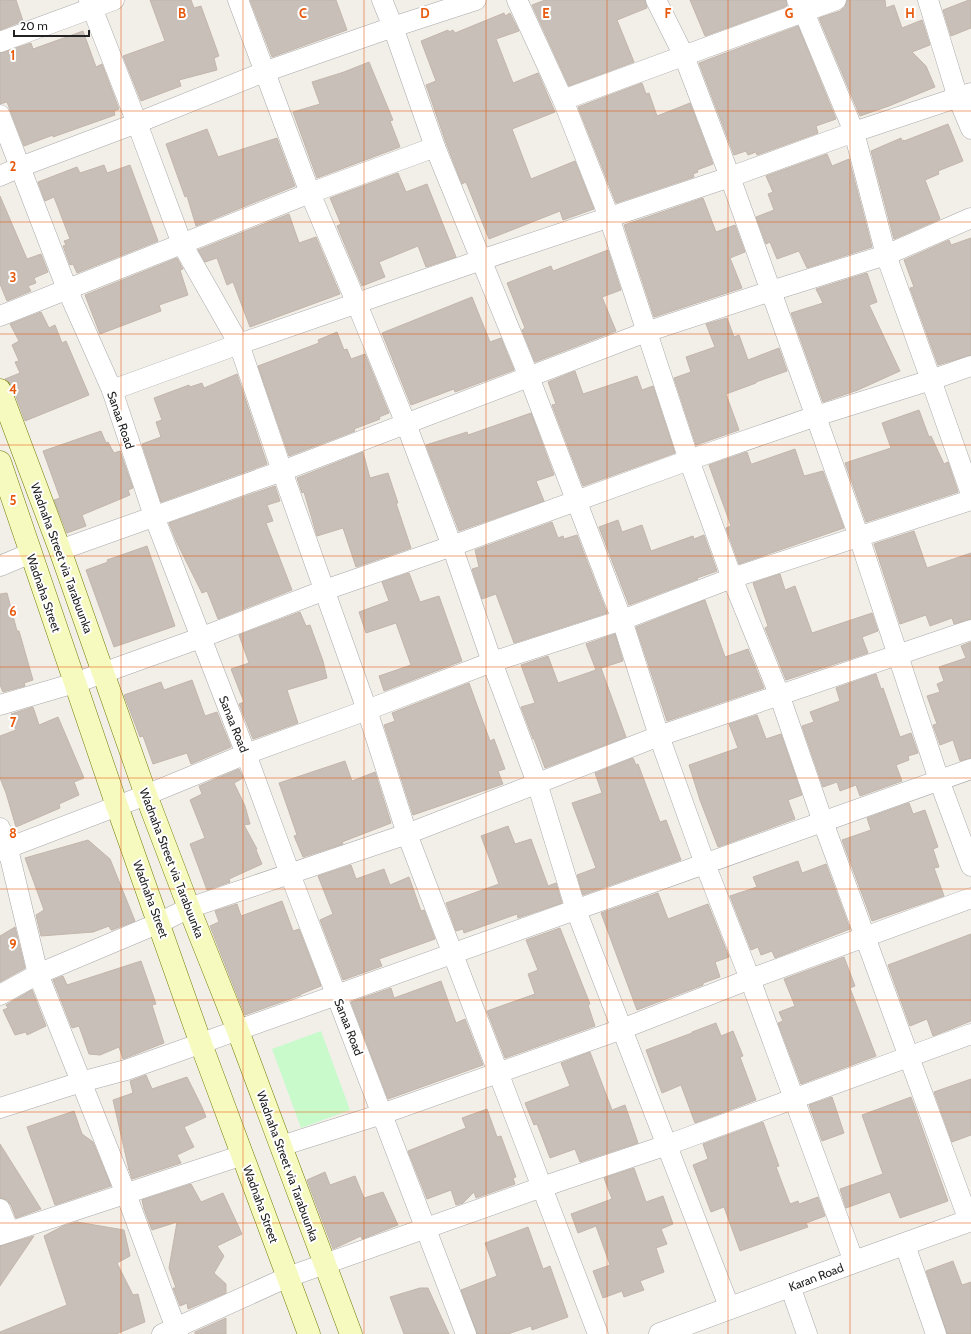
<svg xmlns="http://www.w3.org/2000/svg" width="971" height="1334" font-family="Cabin,sans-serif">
	<rect width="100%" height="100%" fill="#f2efe9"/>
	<polygon fill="#c8facc" points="321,1031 350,1110 301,1128 272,1049"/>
	<g fill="#c7bfb8" stroke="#c4b6ab">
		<polygon points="0,0 16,0 23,21 0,30"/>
		<polygon points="150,0 191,0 194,8 201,6 219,56 214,58 217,70 179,80 181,86 141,101 123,56 165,41"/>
		<polygon points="250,0 336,0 347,30 272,57"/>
		<polygon points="545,0 645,0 647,8 617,20 634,62 569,86 532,5"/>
		<polygon points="690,0 786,0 787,6 705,36"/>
		<polygon points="847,0 885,0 886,8 894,5 902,28 922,20 930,45 912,52 926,66 935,87 889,106 860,116 819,18 840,11 845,7"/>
		<polygon points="969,0 971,0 971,28 951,36 943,10"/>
		<polygon points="504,13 505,16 510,13 519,31 496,39 513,83 538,73 555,112 512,129 531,179 575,161 594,209 563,220 560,211 489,239 466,182 462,184 446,143 426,85 436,81 421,41 448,30 449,32 453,30 455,33"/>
		<polygon points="798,26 836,119 816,126 818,133 757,155 756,152 748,155 746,151 734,155 699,63"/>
		<polygon points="83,31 96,67 102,64 119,109 114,111 115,115 53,137 53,135 24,146 7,102 0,104 0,53 31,43 33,49"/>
		<polygon points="369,62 393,120 390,121 400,147 317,178 293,112 320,104 312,82 344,72"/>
		<polygon points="642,83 646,94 649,93 657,116 690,103 713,164 697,170 698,172 693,174 694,177 616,203 578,107"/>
		<polygon points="948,124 963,161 938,171 939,174 925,180 940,219 894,239 871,151 901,138 902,141 904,140 904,141"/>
		<polygon points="207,129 218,157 277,138 295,186 196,226 187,196 185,197 166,144"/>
		<polygon points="827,154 832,166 849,159 872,247 807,268 799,251 777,259 770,242 766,244 756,217 774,210 768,194 773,192 766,176"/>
		<polygon points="104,165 107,173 130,165 158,241 77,273 73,264 70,265 63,246 66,245 64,241 70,239 54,197 45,201 38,182 77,167 80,173"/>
		<polygon points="398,173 406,192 427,184 456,257 426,267 418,246 379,262 385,277 362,286 337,226 341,224 330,198"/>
		<polygon points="0,196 27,259 41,254 48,272 34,278 36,283 28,286 31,291 7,301 0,284"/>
		<polygon points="703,198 716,232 735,225 745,252 730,258 742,288 654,317 624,225"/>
		<polygon points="289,214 299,243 316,237 340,294 250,327 233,282 227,285 217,258 205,262 198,250"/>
		<polygon points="971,238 971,355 938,365 910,288 914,287 904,260 949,240 951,245"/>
		<polygon points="608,250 621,290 602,297 616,331 535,362 522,330 525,328 507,283 551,266 553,271"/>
		<polygon points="177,258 183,269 180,270 188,295 159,305 161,311 100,334 85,295"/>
		<polygon points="867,273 877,302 869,305 900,371 858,390 823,402 791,313 823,303 816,289"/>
		<polygon points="472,297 490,342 501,338 514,370 455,392 454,389 411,405 382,333"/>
		<polygon points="41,312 49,328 55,325 62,343 66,341 89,395 25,421 12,386 8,381 5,379 20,373 15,362 19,361 12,345 19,341 10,324"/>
		<polygon points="727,318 734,337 739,335 748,360 779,348 787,371 756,382 756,383 726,394 739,430 696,445 674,378 691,372 686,357 715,347 706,324"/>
		<polygon points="337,332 344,350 347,349 351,359 365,354 389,413 379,417 380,419 354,429 355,431 289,456 258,366 319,343 318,340"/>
		<polygon points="575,371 583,394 637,376 642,390 653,386 675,453 583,486 552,405 556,404 548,382"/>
		<polygon points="237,374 267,464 161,502 142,444 161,437 156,422 162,420 154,398 189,385 190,387 202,383 204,388"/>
		<polygon points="919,410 929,437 931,436 944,464 948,462 958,492 866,522 845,463 891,448 882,423"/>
		<polygon points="531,413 554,475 536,481 544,501 459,531 426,445 467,432 468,435"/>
		<polygon points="101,431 106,443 108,442 114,453 120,451 133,488 128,490 130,495 82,515 86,526 67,533 54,500 60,498 43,451"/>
		<polygon points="795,449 804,476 823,471 844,528 739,564 726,528 731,526 709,465 747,452 751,464 752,464"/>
		<polygon points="363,452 370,478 388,473 398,503 396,503 411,548 356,567 343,528 317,536 304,492 302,493 297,478"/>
		<polygon points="275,486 280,501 267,505 273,521 266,523 292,590 218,619 207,591 202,593 177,543 169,523"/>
		<polygon points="618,520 622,532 642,525 651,551 693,536 694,539 704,535 717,571 697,578 698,579 629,605 599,527"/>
		<polygon points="552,522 558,538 563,536 564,539 577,535 607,613 514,643 496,594 482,599 472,569 479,567 475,550"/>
		<polygon points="914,531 927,568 971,553 971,619 954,624 952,618 930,626 926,615 900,624 874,544"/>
		<polygon points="147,546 175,626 114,647 86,570 108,562 107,560"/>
		<polygon points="409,573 420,602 439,596 462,661 384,691 379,676 411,665 396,623 366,633 359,612 389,601 382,582"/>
		<polygon points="780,574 785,590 795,586 812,633 872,613 878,631 862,637 868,653 786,680 765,628 768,626 753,583"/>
		<polygon points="7,593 17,631 19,631 33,680 24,683 25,686 3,692 0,685 0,594"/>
		<polygon points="705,600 725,657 748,649 764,688 667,721 636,627"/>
		<polygon points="300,612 306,626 310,625 323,661 327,678 287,690 298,723 253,739 239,704 244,702 231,669 249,663 239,635"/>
		<polygon points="615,634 623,661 601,668 626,737 545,768 534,739 533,739 521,707 535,703 521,665 548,656 558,683 596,670 586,644"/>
		<polygon points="971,642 971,758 960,761 953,740 940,745 933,725 937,724 927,696 940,692 937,684 944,681 939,667 966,658 961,646"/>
		<polygon points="876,674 881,689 883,688 900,737 911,733 918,753 908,756 909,760 896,765 902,781 860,796 856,785 840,791 837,782 823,787 802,726 814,722 810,712 840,701 836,688"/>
		<polygon points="192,680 205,716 217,712 231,747 191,764 187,753 153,764 143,736 140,737 124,695 161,682 164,690"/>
		<polygon points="469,683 490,741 494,739 505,769 498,771 503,784 413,815 384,725 395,721 392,713"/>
		<polygon points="33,707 39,725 58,717 84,778 74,782 79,795 59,804 60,808 16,827 6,793 0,778 0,736 16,730 10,716 12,715 11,714"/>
		<polygon points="757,715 766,739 781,734 802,795 788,800 795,819 718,847 700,800 689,765 738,748 729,724"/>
		<polygon points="633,758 636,765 638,764 660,822 666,820 681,860 583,895 577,875 596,868 572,803 602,793 595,773"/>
		<polygon points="345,761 352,781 375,772 391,823 342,842 343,844 303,857 294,836 297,835 279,783"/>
		<polygon points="239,769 243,778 234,783 245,806 250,824 244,825 257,849 256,850 262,864 229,879 230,882 207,890 190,844 205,838 190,800 202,794 199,786"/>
		<polygon points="909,803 913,814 925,810 938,847 933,849 939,867 934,868 944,896 872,921 842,840 871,830 867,818"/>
		<polygon points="508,826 515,844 531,839 548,886 556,883 562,903 518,918 517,914 464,933 463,929 456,931 446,903 499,884 481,836"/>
		<polygon points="88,840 110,859 135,921 112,930 111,930 109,926 93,932 41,936 36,915 44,910 25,858"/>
		<polygon points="798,861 802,873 826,864 850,929 775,958 772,951 761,955 758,947 751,950 730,896 757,887 753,877"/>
		<polygon points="351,865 356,879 384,869 390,885 409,877 421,911 424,910 435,939 379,959 382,966 343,980 320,920 333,914 318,876"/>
		<polygon points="658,893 668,919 708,904 729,957 715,962 720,977 703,983 703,985 637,1010 601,913"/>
		<polygon points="282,901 293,931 299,929 321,986 301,994 301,995 245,1015 210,926 219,922 215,911 237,904 241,916"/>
		<polygon points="15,927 25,968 0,982 0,936"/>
		<polygon points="560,928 590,1004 588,1005 595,1026 505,1058 487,1011 535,994 528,974 538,970 526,940"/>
		<polygon points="971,934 971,1021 933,1036 927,1019 910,1026 888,965"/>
		<polygon points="844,957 855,986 850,988 876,1056 801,1084 778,1023 783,1021 779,1012 795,1006 784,979"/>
		<polygon points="141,961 156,1004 152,1005 164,1043 123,1059 119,1047 100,1055 89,1054 79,1026 72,1028 53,980 63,976 67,985"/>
		<polygon points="441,981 456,1023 465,1019 483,1065 388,1099 351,1002 391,988 394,998"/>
		<polygon points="32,990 46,1026 27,1035 26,1032 15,1035 3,1010 8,1008 6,1005"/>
		<polygon points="716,1023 721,1036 733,1031 743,1056 740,1057 756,1100 695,1123 681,1085 662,1093 646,1050 692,1033 692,1032"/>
		<polygon points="590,1052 612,1110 625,1105 638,1143 580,1162 575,1149 550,1158 537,1124 534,1125 525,1103 570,1086 561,1063"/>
		<polygon points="146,1075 152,1089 187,1077 202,1107 206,1117 184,1127 194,1147 177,1155 181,1163 132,1179 129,1169 129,1170 113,1100 133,1093 130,1081"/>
		<polygon points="971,1079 971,1135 952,1142 934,1092"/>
		<polygon points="832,1097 844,1133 822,1141 809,1105"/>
		<polygon points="911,1097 948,1201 900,1218 890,1192 846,1208 840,1189 883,1174 862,1115"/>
		<polygon points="487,1109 497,1137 501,1136 516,1177 513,1178 515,1184 476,1198 474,1192 463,1203 456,1205 451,1190 427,1199 408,1151 466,1128 462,1118"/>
		<polygon points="74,1111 82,1134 93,1142 111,1186 55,1205 27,1127"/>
		<polygon points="763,1122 779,1166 776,1167 790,1204 798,1201 799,1204 818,1197 825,1216 806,1223 808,1227 740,1251 724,1207 711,1212 693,1165 708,1159 703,1144"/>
		<polygon points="0,1144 41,1209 16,1218 11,1205 7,1200 0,1198"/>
		<polygon points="634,1168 646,1202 663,1196 673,1224 661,1229 667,1244 656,1248 664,1272 640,1281 644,1290 624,1297 622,1291 603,1298 593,1271 610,1265 596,1226 578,1233 571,1214 612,1199 604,1178"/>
		<polygon points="325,1172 330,1185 355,1176 364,1198 383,1192 398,1225 362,1239 361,1236 333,1249 307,1180"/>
		<polygon points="191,1184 201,1202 223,1193 242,1234 217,1246 224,1256 214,1273 226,1284 226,1293 188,1309 187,1303 180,1306 173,1288 176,1288 169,1268 177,1222 152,1230 144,1209 142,1200"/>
		<polygon points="77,1222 124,1230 130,1256 117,1263 133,1295 138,1294 145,1322 116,1334 0,1334 0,1332 67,1305 44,1236 63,1226"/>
		<polygon points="528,1227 543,1269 550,1266 568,1317 532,1330 531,1326 508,1334 477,1334 461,1290 497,1276 485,1243"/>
		<polygon points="34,1236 0,1286 0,1246"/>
		<polygon points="953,1261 962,1285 971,1282 971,1334 947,1334 926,1271"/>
		<polygon points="420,1288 428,1288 449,1334 404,1334 390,1297"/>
		<polygon points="226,1318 226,1334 195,1334 195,1332"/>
	</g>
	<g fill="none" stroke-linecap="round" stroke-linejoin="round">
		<defs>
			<g id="minor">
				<polyline points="89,0 137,123 182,244 239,344 282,471 367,710 407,834 598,1334"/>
				<polyline points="238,0 310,193 357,304 406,424 452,546 492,662 537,783 576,910 730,1309"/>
				<polyline points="382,0 393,27 435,147 529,377 622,620 659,736 705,864 750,979 854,1262"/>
				<polyline points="517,0 563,100 609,217 689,460 732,578 779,694 823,822 969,1221"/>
				<polyline points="656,0 684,56 730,177 859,537 939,780 971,866"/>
				<polyline points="797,0 804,12 854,132 886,255 931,380 971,494"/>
				<polyline points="928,0 958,98 971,129"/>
				<polyline points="0,42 114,0"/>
				<polyline points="563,100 836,0"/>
				<polyline points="0,115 67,289 112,390 154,516 246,754 290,874 466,1334"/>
				<polyline points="0,176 20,167 137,123 264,72 393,27 476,0"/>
				<polyline points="0,316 310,193 435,147"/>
				<polyline points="112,390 239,344 481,260 730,177 854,132 971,93"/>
				<polyline points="60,550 282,471 646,332 771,291 886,255 971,218"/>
				<polyline points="0,566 31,553"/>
				<polyline points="0,705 75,683 200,638 325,590 452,546 689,460 816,416 931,380 971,366"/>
				<polyline points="0,828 8,849 38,974 126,1194 178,1334"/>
				<polyline points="0,851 146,795 246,754 367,710 492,662 622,620 732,578 971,500"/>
				<polyline points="0,995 38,974 159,923 189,908 407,834 659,736 971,630"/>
				<polyline points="0,1108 81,1082 126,1070 971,769"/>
				<polyline points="281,1146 382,1114 622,1029 750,979 971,898"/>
				<polyline points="0,1209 9,1231"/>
				<polyline points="0,1235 243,1155"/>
				<polyline points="905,1245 936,1334"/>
				<polyline points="790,1286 807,1334"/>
				<polyline points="162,1334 288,1277 542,1187 667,1145 971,1034"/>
			</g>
			<polyline id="tertiary" points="660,1334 854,1262 971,1220"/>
			<g id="secondary">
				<polyline points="0,390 60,550 146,795 189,908 238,1031 351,1334"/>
				<polyline points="0,462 117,806 201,1044 309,1334"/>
			</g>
		</defs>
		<use href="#minor" stroke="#a9a9a9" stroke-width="21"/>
		<use href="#tertiary" stroke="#a9a9a9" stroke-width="23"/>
		<use href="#secondary" stroke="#707d05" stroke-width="23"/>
		<use href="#minor" stroke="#fff" stroke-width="20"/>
		<use href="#tertiary" stroke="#fff" stroke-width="22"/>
		<use href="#secondary" stroke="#f7fabf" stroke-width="22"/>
	</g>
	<path fill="none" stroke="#e8590c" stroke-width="1" stroke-opacity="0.55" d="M121,0v1334M243,0v1334M364,0v1334M486,0v1334M607,0v1334M728,0v1334M850,0v1334M0,111h971M0,222h971M0,334h971M0,445h971M0,556h971M0,667h971M0,778h971M0,889h971M0,1000h971M0,1112h971M0,1223h971"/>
	<g text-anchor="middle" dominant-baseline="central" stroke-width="4" stroke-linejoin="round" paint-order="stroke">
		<g font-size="12" fill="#222" stroke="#fff">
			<text transform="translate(121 420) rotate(71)">Sanaa Road</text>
			<text transform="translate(62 558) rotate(70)">Wadnaha Street via Tarabuunka</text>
			<text transform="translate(44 593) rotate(71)">Wadnaha Street</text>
			<text transform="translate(234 724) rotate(68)">Sanaa Road</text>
			<text transform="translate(172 863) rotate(69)">Wadnaha Street via Tarabuunka</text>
			<text transform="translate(151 899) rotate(70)">Wadnaha Street</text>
			<text transform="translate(349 1027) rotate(69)">Sanaa Road</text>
			<text transform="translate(288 1166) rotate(70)">Wadnaha Street via Tarabuunka</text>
			<text transform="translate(261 1204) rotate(70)">Wadnaha Street</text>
			<text transform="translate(816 1277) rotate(-21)">Karan Road</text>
		</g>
	</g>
	<g font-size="13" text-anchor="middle" font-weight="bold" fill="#e8590c" stroke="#fff" stroke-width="4" stroke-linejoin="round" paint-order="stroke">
		<text x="182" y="18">B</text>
		<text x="303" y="18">C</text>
		<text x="425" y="18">D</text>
		<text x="546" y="18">E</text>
		<text x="668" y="18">F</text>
		<text x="789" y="18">G</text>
		<text x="910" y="18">H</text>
		<text x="13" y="60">1</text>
		<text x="13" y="171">2</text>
		<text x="13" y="282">3</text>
		<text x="13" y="394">4</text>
		<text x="13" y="505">5</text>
		<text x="13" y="616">6</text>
		<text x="13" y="727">7</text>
		<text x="13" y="838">8</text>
		<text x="13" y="949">9</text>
	</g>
	<path d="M14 30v6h75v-6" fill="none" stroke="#222222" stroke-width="2"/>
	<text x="20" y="30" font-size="12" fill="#222222" stroke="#ffffff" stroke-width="3" paint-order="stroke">20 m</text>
</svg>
